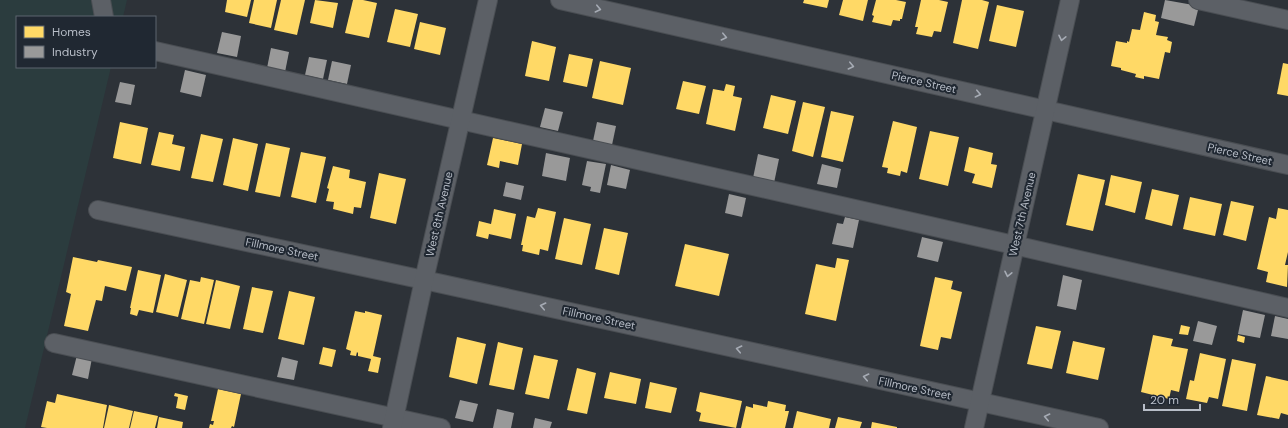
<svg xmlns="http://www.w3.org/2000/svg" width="1288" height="428" font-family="'DM Sans',sans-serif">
	<rect width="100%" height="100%" fill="#2d3238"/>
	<g fill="#2b3c3e">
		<polygon points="0,0 97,0 98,17 17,17 17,67 111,67 25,428 0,428"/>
		<polygon points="106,0 127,0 123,17 110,17"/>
	</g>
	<g fill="#ffd966">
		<polygon points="227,0 251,0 247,17 225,12"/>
		<polygon points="254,0 277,0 271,28 249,23"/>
		<polygon points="281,0 305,0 297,35 274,30"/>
		<polygon points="315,0 338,3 333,28 310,23"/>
		<polygon points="353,0 363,0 377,3 369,38 345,33"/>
		<polygon points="804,0 829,0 827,8 803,3"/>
		<polygon points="843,0 868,0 863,21 839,15"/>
		<polygon points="876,0 896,0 906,2 902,19 900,19 900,21 893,20 891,26 872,22 874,16 872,15"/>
		<polygon points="921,0 939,0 948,2 941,32 934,31 932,37 916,34 918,27 915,27"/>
		<polygon points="962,0 982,0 989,2 978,49 953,43"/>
		<polygon points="997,5 1024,11 1016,47 989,41"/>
		<polygon points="395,9 418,14 410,47 387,42"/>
		<polygon points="1144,12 1156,15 1155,21 1159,22 1156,35 1168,37 1167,40 1172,42 1170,53 1165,52 1159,79 1144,76 1144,79 1135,77 1136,74 1121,70 1121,68 1111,66 1116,41 1127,43 1127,41 1129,42 1132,29 1140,30"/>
		<polygon points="420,22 446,28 440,55 414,49"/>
		<polygon points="532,41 556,47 549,81 525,76"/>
		<polygon points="569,54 593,59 587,87 563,82"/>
		<polygon points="600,61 631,68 623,105 592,98"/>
		<polygon points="1283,63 1288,64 1288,96 1277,94"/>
		<polygon points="683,81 706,86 699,114 676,109"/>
		<polygon points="726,84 735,86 733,96 742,98 735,131 706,124 713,89 724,91"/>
		<polygon points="771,95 796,101 788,134 763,128"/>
		<polygon points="803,102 825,107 813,157 792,151"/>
		<polygon points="831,111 854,116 843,162 821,157"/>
		<polygon points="893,121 917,127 907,173 901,171 900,176 887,173 888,168 882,167"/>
		<polygon points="120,122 148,128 141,164 113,158"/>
		<polygon points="930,131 959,137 948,186 919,179"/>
		<polygon points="159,132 174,135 172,144 185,147 180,171 151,165"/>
		<polygon points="201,134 223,139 213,182 191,178"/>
		<polygon points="233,138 258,144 248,191 223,185"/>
		<polygon points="493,138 522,144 518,165 500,161 499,168 487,165"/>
		<polygon points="266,143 290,148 280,197 255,192"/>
		<polygon points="969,147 993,153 991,164 997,165 992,188 972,183 975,174 964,171"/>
		<polygon points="301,152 326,157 316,203 291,197"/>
		<polygon points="333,166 350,170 349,178 366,182 361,208 354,207 353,214 333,209 334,202 326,201 329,189 327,188"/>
		<polygon points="379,173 406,179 396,224 370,218"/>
		<polygon points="1078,174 1105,180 1093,231 1066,225"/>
		<polygon points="1111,175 1142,182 1135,213 1105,205"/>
		<polygon points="1152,189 1179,195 1172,226 1145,219"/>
		<polygon points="1190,197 1222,204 1215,236 1183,229"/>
		<polygon points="1231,201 1254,206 1246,241 1223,235"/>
		<polygon points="538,208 556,212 548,251 540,249 539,255 522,251 523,245 521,245 527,216 535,218"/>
		<polygon points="1278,208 1288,210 1288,252 1285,265 1288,265 1287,287 1266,282 1268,272 1257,269 1269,217 1276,219"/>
		<polygon points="494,209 516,214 511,239 489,234 488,239 476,236 479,221 491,224"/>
		<polygon points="564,218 591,224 582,265 555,259"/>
		<polygon points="604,228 628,233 619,275 595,269"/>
		<polygon points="685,244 729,254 719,296 675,286"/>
		<polygon points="73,257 97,262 98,260 132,267 126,291 105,286 102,301 96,300 88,331 64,326 71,294 66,292"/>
		<polygon points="837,258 849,260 836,321 805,314 816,264 835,268"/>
		<polygon points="138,270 161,275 153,313 139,310 137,316 130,314 131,308 130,308"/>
		<polygon points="165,274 187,280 178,317 156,312"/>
		<polygon points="201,277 214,280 204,324 181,319 190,280 200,282"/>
		<polygon points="935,277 953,281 951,289 962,292 951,339 941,337 938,350 920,346"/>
		<polygon points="216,280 240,286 230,329 206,324"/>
		<polygon points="252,287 273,291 263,333 243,329"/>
		<polygon points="289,291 315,297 304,345 278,339"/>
		<polygon points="355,311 365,313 365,311 382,315 373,356 381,358 378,373 368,371 371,359 358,356 358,353 357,352 356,356 350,355 351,351 346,349"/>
		<polygon points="1181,325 1190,327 1188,335 1179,334"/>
		<polygon points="1036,326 1061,331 1052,369 1027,364"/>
		<polygon points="1153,335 1173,339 1171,346 1188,349 1179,392 1171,390 1169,399 1141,392"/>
		<polygon points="1238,335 1245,337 1244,343 1237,341"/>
		<polygon points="457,337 486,344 477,384 449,377"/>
		<polygon points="1073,341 1105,348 1098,380 1066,373"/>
		<polygon points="498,342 523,348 514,390 489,385"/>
		<polygon points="323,347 336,350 332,367 319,364"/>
		<polygon points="1200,353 1226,359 1218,399 1209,397 1207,403 1186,399 1190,380 1194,381"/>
		<polygon points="534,355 558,360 549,399 525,394"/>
		<polygon points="1232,359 1256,364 1247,411 1222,406"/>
		<polygon points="577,368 596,373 587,414 567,410"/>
		<polygon points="610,372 641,379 636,404 604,398"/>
		<polygon points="1266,376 1288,381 1288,415 1281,413 1279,419 1257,415"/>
		<polygon points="650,382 677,388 671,413 645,408"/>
		<polygon points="218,389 241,394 234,427 232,426 231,428 209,428 210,424 213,425 214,421 211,421"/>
		<polygon points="700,392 742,401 736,428 699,421 701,413 696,411"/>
		<polygon points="175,393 188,396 185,410 176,408 178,397 174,396"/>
		<polygon points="57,394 84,400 82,406 84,400 107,405 103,428 47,428 41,427 47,401 55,403"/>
		<polygon points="768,401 786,405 785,411 789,411 785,428 741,428 746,406 753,408 753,404 767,407"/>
		<polygon points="109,405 133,411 129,428 104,428"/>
		<polygon points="134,411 158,416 155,428 130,428"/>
		<polygon points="797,411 831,419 829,428 793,428"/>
		<polygon points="159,417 183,422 182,428 157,428"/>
		<polygon points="838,417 862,422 860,428 835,428"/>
		<polygon points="872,422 897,427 897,428 871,428"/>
	</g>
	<g fill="#999">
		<polygon points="1165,0 1199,6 1194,26 1161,18"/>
		<polygon points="222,32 241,36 237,57 217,53"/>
		<polygon points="271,48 289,52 285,72 267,68"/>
		<polygon points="309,57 327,60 323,79 305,75"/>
		<polygon points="332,61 351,65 347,84 328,80"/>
		<polygon points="185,70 206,75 201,97 180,92"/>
		<polygon points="120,82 135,85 131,105 115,102"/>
		<polygon points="545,108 563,112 558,131 540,127"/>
		<polygon points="597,122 616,126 612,145 593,141"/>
		<polygon points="546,153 570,158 566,181 542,176"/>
		<polygon points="758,154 779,159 774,183 753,178"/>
		<polygon points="587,161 606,164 600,193 590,191 591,187 582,185"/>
		<polygon points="822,164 841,169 837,188 817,184"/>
		<polygon points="611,165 630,170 626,189 607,185"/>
		<polygon points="506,182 524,186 521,200 503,196"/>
		<polygon points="729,194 746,198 742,217 725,213"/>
		<polygon points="845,217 859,220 853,248 832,244 837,223 843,224"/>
		<polygon points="922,237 943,242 938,262 917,257"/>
		<polygon points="1063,275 1082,280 1076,310 1057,306"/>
		<polygon points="1243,310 1265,315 1260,338 1238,334"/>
		<polygon points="1275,316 1288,319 1288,339 1271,336"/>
		<polygon points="1198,321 1217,326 1212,345 1193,341"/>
		<polygon points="77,355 92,358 88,379 72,375"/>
		<polygon points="282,357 298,361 294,380 277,377"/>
		<polygon points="460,400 478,404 473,422 455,418"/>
		<polygon points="497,409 514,413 511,428 493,428"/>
		<polygon points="535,418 552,422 550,428 533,428"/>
	</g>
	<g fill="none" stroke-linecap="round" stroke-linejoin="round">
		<defs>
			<g id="minor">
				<polyline points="101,0 104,17"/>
				<polyline points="560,0 1288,165"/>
				<polyline points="1198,0 1288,20"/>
				<polyline points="155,51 1014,245 1288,308"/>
				<polyline points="98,210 424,280 1099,428"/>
				<polyline points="54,343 441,428"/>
				<polyline points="392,428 424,280 488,0"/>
				<polyline points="974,428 1070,0"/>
			</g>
		</defs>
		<use href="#minor" stroke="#4a4e53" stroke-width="20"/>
		<use href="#minor" stroke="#5c6066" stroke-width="18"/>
	</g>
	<defs><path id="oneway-chevron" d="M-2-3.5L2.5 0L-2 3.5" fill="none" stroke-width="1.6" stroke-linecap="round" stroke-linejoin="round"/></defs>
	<g stroke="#a6abb4">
		<use href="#oneway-chevron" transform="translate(598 9) rotate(13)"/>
		<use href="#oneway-chevron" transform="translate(724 37) rotate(13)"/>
		<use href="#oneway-chevron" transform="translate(1062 38) rotate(102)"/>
		<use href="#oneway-chevron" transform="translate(851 66) rotate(13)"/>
		<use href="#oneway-chevron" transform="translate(978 94) rotate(13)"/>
		<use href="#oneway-chevron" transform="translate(1008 274) rotate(102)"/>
		<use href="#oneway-chevron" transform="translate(543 306) rotate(-168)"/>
		<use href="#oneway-chevron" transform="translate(739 349) rotate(-168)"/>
		<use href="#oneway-chevron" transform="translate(866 377) rotate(-168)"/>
		<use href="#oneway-chevron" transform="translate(1047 417) rotate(-168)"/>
	</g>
	<g text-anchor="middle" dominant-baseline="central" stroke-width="4" stroke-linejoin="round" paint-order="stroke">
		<g font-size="11" fill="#b8bec8" stroke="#202832">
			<text transform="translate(924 82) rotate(13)">Pierce Street</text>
			<text transform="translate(1240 154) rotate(13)">Pierce Street</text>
			<text transform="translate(439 214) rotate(-77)">West 8th Avenue</text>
			<text transform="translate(1022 214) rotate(-77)">West 7th Avenue</text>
			<text transform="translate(282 249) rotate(12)">Fillmore Street</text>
			<text transform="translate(599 318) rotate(12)">Fillmore Street</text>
			<text transform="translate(915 388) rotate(12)">Fillmore Street</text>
		</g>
	</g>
	<rect x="16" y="16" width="140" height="52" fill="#202832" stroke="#5d646e"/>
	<rect x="24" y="26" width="20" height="12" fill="#ffd966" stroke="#5d646e"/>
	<text x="52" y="36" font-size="12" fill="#b8bec8">Homes</text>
	<rect x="24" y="46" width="20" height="12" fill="#999999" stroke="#5d646e"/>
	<text x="52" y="56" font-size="12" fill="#b8bec8">Industry</text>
	<path d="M1144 404v6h56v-6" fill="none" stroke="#b8bec8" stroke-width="2"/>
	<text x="1150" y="404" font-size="12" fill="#b8bec8" stroke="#202832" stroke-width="3" paint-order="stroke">20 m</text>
</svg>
